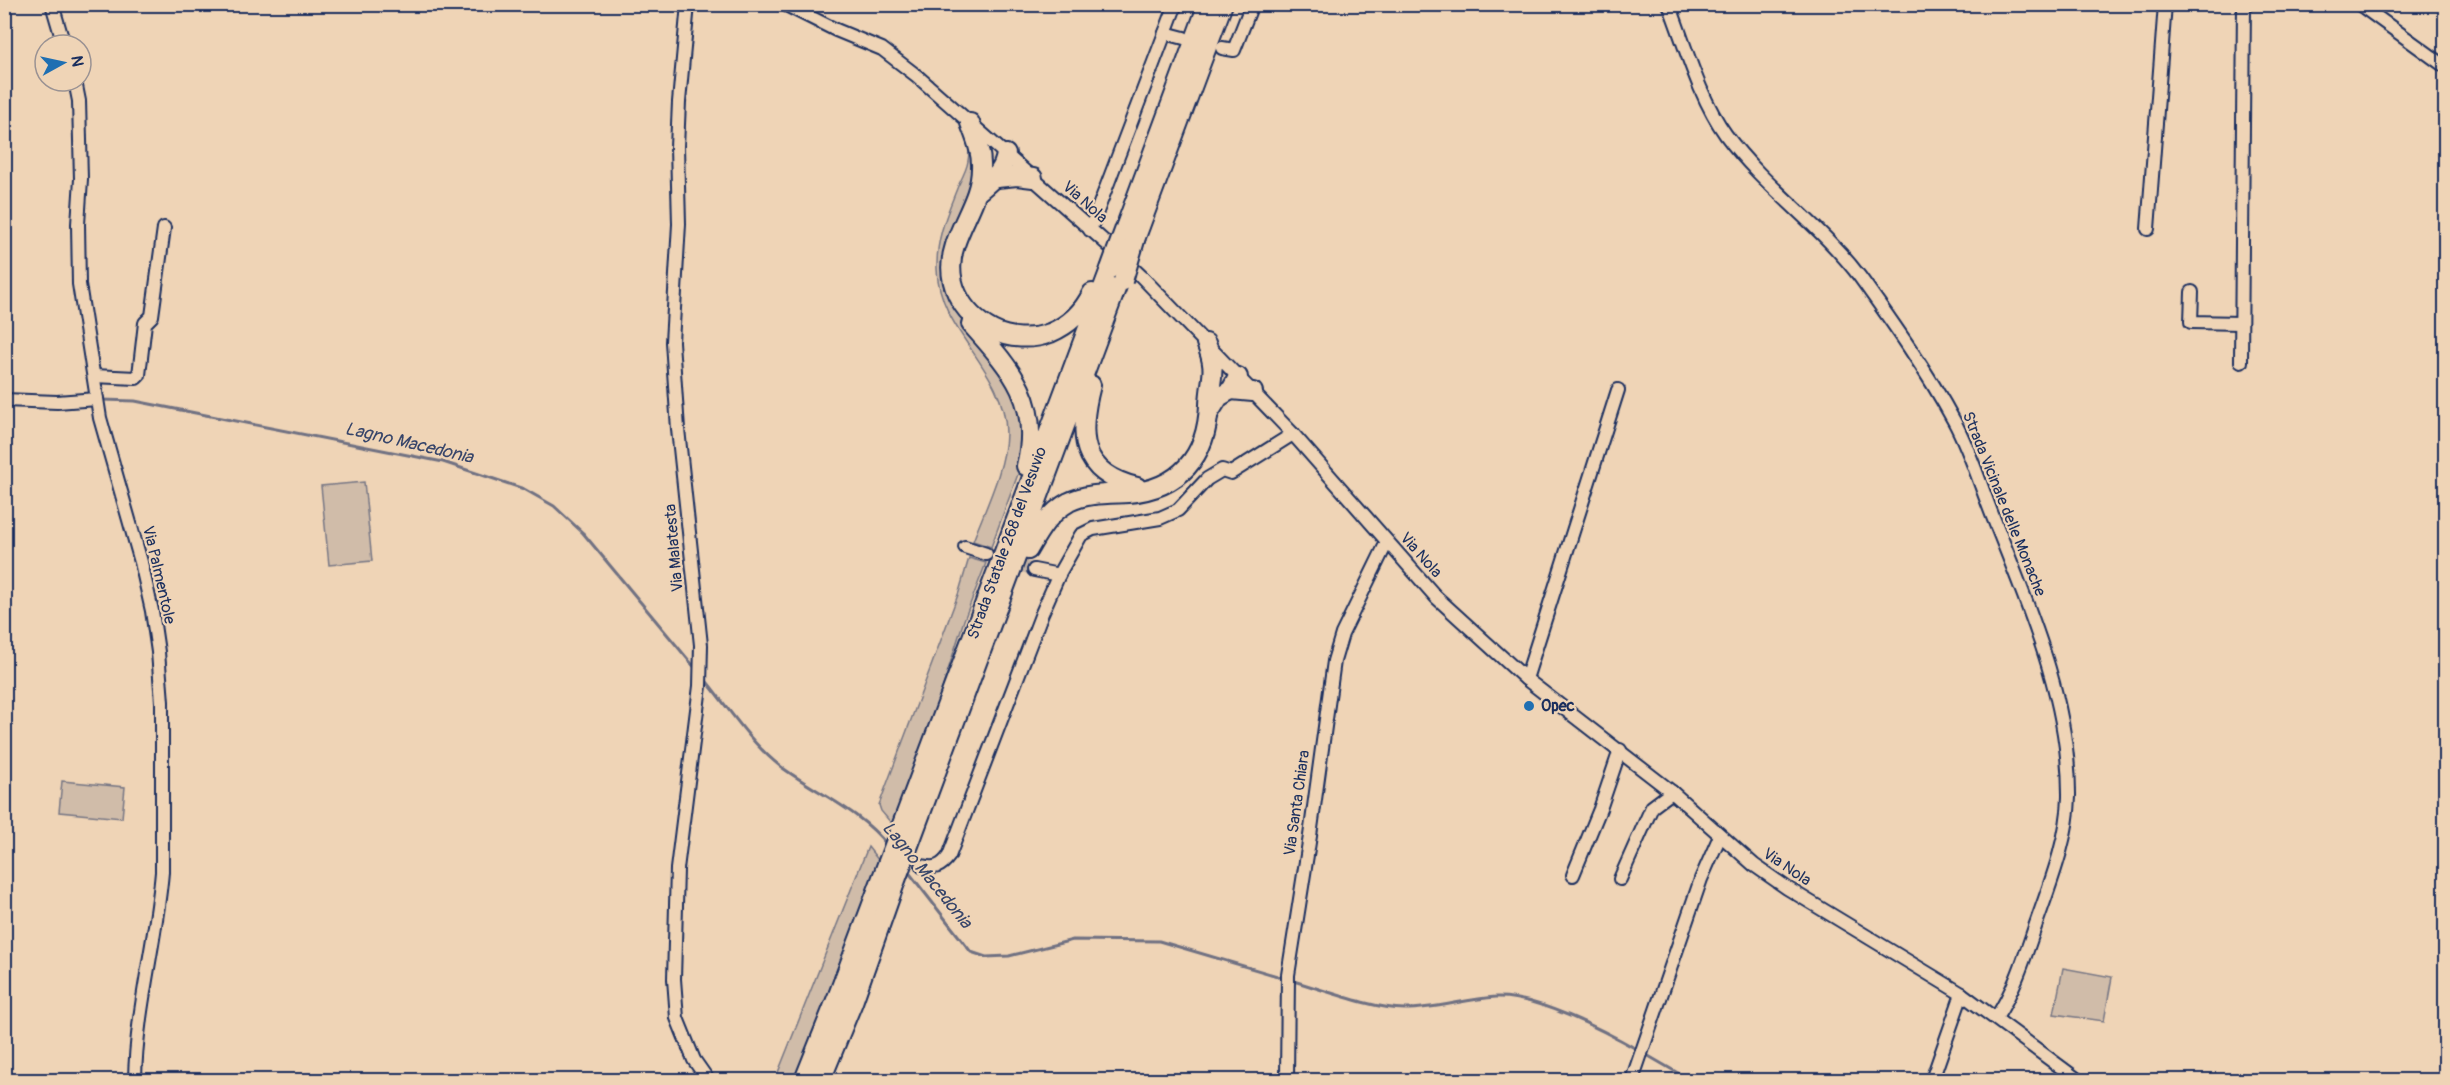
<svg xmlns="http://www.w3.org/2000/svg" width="2450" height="1085" font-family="Pangolin,sans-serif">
	<rect width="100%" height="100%" fill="#efd4b6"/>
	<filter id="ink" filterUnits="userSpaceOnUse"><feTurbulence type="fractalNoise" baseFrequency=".0167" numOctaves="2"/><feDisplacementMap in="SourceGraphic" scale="12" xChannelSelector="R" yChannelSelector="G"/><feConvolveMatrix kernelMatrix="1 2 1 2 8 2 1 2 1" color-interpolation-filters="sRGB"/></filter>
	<g filter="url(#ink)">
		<g fill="#d0bca9" stroke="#767684" stroke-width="1.5">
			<path d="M966,129l9,41 -25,64 5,72 7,13 44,51 19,50 -4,46 -30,81 -18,-6c12,-32 33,-74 33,-108 0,-64 -67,-100 -69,-164 -1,-31 10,-55 21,-83 4,-8 9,-17 10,-25 2,-10 0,-22 -2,-32z"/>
			<polygon points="364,482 372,561 329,565 321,486"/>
			<polygon points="969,558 986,563 964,620 937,705 892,824 881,811 879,805 959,592"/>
			<polygon points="62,781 125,787 122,818 59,812"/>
			<polygon points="868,847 879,861 795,1080 775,1080"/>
			<polygon points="2063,968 2112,977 2104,1021 2054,1014"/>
		</g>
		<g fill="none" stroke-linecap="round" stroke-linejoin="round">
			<g stroke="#707182" stroke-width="3">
				<polyline points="102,400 135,401 443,462 524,489 554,506 583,533 696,669"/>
				<path d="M704,678c23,28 48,67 76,88 36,27 80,44 108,80"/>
				<polyline points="907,870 971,952 986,957 1009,956 1073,940 1159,941 1284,978"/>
				<path d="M1290,980c35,10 79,28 115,29 30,0 60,-10 91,-12 39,-2 109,34 144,54"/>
				<polyline points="1645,1054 1690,1080"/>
			</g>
			<polyline stroke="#c5b3a4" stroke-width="12" stroke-dasharray="12 6" stroke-linecap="butt" points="986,554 1034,570"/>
			<defs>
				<g id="minor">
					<polyline points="52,4 64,45"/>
					<polyline points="688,4 679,102 677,147 679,224 672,342 678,429 701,645 700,686 677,869 674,979 677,1018 694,1060 708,1080"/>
					<polyline points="784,4 836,30 882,49 917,76 1106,243 1141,276 1293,434 1436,597 1526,679 1672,792 1754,865 1787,888 1962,994 2078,1080"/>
					<path d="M1669,4c17,44 30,93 57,131 39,53 95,90 134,142 33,46 67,94 94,144 17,31 27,67 41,101 34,86 75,179 74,275 -1,42 -19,87 -33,127 -11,32 -21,65 -40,94"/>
					<polyline points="2359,4 2446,67"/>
					<polyline points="1165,33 1184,38"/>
					<polyline points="1222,48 1234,50 1252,4"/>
					<path d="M75,81l4,20 2,78 -3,45 1,60 21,134 41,144 11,49 6,41 4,50v170c-6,70 -26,138 -27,208"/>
					<polyline points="2148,229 2165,4"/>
					<polyline points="1090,230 1176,4"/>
					<polyline points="2192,292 2191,322 2241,323"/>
					<polyline points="2241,362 2244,4"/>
					<polyline points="94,376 136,378 139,375 145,323 152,316 164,228"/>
					<polyline points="4,400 57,402 97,399"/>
					<polyline points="965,547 986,554"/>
					<polyline points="1034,570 1059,575"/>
					<polyline points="1526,679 1618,390"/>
					<path d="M922,866c13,3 19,1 27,-10l93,-243 18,-41 21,-37 12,-6 67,-11 18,-8 29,-31 15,-9 9,3 62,-39"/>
					<polyline points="1573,875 1600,809 1620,750"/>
					<polyline points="1620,879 1652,807 1672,792"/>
					<polyline points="1287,1080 1288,975 1310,836 1334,661 1342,634 1387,542"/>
					<polyline points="1632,1080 1701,879 1720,836"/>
					<polyline points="1932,1080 1962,994"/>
				</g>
				<g id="highway">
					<path d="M970,123c5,14 12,29 11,45 0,28 -18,51 -26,77 -12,36 6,68 37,85 17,9 40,10 58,3 19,-8 33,-21 42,-40"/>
					<polyline points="997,178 1017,176 1033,178"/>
					<path d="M978,192c13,-12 25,-18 28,-38"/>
					<polyline points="1125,228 1208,4"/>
					<polyline points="1136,237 1223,4"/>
					<path d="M971,324c40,45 71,78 55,142"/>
					<path d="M1091,385c-13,50 -12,88 46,102"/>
					<polyline points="1231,390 1253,392"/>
					<polyline points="1209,413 1219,397 1231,390 1238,377"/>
					<path d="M1028,550c11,-19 21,-37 41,-48 18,-9 39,-8 59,-9 51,-4 79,-36 81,-88 1,-29 9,-32 -3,-62"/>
					<polyline points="804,1080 838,995 1110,269"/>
					<polyline points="821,1080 853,1002 896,880 1120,278"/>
				</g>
			</defs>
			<use href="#minor" stroke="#1b2f5e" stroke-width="16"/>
			<use href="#highway" stroke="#1b2f5e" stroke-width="22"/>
			<use href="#minor" stroke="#efd4b6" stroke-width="12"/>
			<use href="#highway" stroke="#efd4b6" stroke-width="18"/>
			<defs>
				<g id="highway-bridge">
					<polyline points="1110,269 1125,228"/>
					<polyline points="1123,281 1136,237"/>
				</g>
			</defs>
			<use href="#highway-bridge" stroke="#1b2f5e" stroke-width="22" stroke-linecap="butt"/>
			<use href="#highway-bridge" stroke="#efd4b6" stroke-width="18"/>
		</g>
	</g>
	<circle fill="#1f6fb2" stroke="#efd4b6" stroke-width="2" cx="1529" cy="706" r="6"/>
	<g text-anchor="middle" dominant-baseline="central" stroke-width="4.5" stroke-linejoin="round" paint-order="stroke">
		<g font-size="16" fill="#1b2f5e" stroke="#efd4b6">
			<text transform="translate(1085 202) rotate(42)">Via Nola</text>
			<text transform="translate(2004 504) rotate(68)">Strada Vicinale delle Monache</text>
			<text transform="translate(1007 543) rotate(-70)">Strada Statale 268 del Vesuvio</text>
			<text transform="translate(674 548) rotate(-95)">Via Malatesta</text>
			<text transform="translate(1421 555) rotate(48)">Via Nola</text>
			<text transform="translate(159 575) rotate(77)">Via Palmentole</text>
			<text transform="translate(1297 803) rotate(-82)">Via Santa Chiara</text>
			<text transform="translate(1787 867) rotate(34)">Via Nola</text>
		</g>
		<g font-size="16" font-weight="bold" fill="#1b2f5e" stroke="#efd4b6" text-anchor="start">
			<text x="1541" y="706">Opec</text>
		</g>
		<g font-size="18" font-style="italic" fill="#37456a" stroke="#efd4b6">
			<text transform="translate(409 443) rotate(13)">Lagno Macedonia</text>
			<text transform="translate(927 875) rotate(51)">Lagno Macedonia</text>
		</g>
	</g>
	<rect width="2450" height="1085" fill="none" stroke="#efd4b6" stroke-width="24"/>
	<rect x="12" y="12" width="2426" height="1061" fill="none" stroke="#1b2f5e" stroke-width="2" filter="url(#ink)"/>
	<g transform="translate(63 63) rotate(82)"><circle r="28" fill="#efd4b6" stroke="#9a9293" stroke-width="1.5"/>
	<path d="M0-4.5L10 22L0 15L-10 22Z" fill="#1f6fb2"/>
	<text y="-9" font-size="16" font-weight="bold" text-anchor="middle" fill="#1b2f5e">N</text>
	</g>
</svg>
